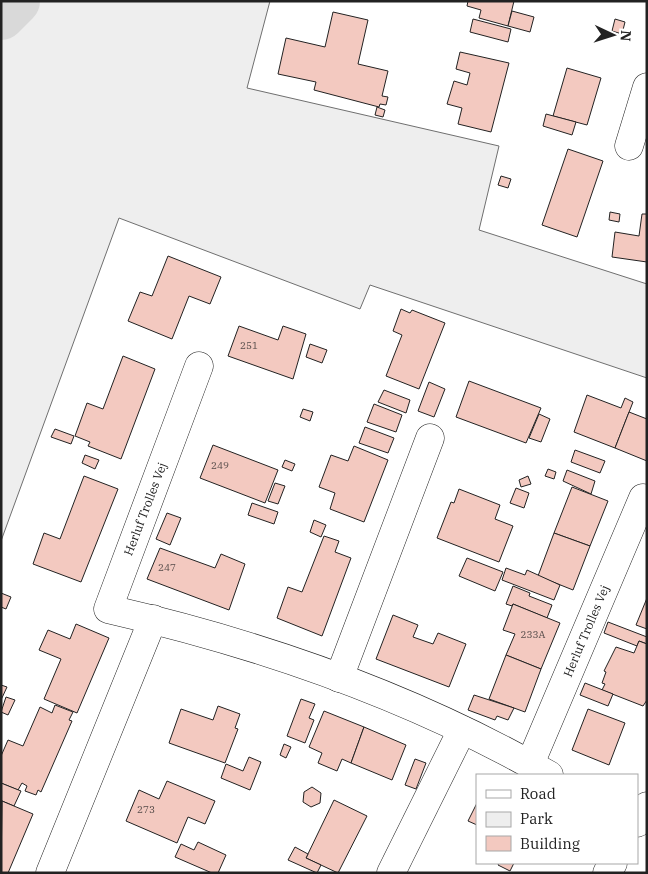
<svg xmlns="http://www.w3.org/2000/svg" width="648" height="874" font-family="'IBM Plex Serif',serif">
	<rect width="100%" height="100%" fill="#fff"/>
	<polygon fill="#eee" stroke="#6f6f6f" points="1,1 270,1 247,88 499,146 479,230 647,284 647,378 370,285 360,309 119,218 1,541"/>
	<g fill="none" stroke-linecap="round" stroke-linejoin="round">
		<polyline stroke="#d9d9d9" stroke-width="48" points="1,16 16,1"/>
	</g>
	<g fill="#f3c9c0" stroke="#222">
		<polygon points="468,1 514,1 508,26 479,18 481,10 467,6"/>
		<polygon points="512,11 534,17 530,32 508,26"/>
		<polygon points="333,12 368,20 358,64 388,71 382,96 388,97 386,105 380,104 379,107 314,90 316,82 278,74 286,38 325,47"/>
		<polygon points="473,19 511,29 508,42 470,32"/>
		<polygon points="615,19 625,22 622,34 612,31"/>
		<polygon points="460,52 509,63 491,132 458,124 462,108 447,104 454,81 467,85 470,73 456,69"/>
		<polygon points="567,68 601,78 587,125 553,116"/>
		<polygon points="377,107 385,110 383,117 375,115"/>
		<polygon points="546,114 576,122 572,135 543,126"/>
		<polygon points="568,149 603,161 577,237 542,225"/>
		<polygon points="501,176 511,179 508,188 498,185"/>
		<polygon points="610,212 620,214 619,222 609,220"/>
		<polygon points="642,214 647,214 647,262 612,257 615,232 639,236"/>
		<polygon points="168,256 221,277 210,304 189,296 172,339 128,321 140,292 152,296"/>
		<polygon points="401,309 410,313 412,310 445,323 419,389 386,376 402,335 393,331"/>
		<polygon points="239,326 278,340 283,326 306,334 293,379 228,356"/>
		<polygon points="310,344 327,350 322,363 306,357"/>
		<polygon points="123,356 155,369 121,459 88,446 90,442 75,436 87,403 103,409"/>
		<polygon points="469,381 541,408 526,443 456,417"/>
		<polygon points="429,382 445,389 434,417 418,411"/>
		<polygon points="384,390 410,400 406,413 378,402"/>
		<polygon points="587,395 621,408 625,398 633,402 615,448 574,432"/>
		<polygon points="374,404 402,415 396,432 367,422"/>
		<polygon points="303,409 313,412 310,421 300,417"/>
		<polygon points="629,412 647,419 647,461 615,448"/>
		<polygon points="539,414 550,419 541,442 529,438"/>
		<polygon points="365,427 394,438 388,453 359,443"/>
		<polygon points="55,429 74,436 71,444 51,437"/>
		<polygon points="213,445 278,470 265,503 200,478"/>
		<polygon points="354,446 388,460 364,522 330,509 335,493 319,487 331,455 348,461"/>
		<polygon points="575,450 605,461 600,473 571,462"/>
		<polygon points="85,455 99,460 95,469 82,463"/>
		<polygon points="285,460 295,464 292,471 282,467"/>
		<polygon points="548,469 556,472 554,479 545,476"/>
		<polygon points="567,470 595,481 591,494 563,481"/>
		<polygon points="84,476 118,489 81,582 33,564 44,533 60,539"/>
		<polygon points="528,476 531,484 521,487 519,480"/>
		<polygon points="275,483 285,486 278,504 268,501"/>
		<polygon points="572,487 608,501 590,546 554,533"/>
		<polygon points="516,488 529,493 524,508 510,503"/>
		<polygon points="459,489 500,505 495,519 513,526 499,562 437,538 451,502 454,503"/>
		<polygon points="252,503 278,512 274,524 248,515"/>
		<polygon points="167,513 181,518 170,545 156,539"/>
		<polygon points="314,520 326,525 321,537 310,532"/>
		<polygon points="554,533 590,546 573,590 538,576"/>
		<polygon points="324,536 339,541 335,552 351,558 322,636 277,618 288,587 302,592"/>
		<polygon points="160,548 215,568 221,554 245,564 229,610 147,579"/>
		<polygon points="467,558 503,572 495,591 459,576"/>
		<polygon points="506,568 525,575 527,570 560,585 554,600 502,580"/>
		<polygon points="513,586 530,593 529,596 552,605 547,618 513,604 512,606 506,604"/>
		<polygon points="1,593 11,597 6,609 1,607"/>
		<polygon points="647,598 647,629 636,625"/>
		<polygon points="513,604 560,623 541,669 506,655 515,634 503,630"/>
		<polygon points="393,615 418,625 413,637 433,644 438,633 466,644 449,687 376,659"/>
		<polygon points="608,622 647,637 647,644 639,641 637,646 604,633"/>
		<polygon points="76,624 109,638 77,713 44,699 61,659 39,650 48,630 70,639"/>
		<polygon points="639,641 647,644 647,700 643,706 602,690 605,684 602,683 606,672 604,671 616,647 634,653"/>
		<polygon points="506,655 541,669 525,712 489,699"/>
		<polygon points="585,683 613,694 608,706 580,695"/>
		<polygon points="1,685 7,687 1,700"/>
		<polygon points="474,695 514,708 508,720 497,716 495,720 468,710"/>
		<polygon points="6,697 15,700 8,715 1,712"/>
		<polygon points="301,699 315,704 309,718 314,720 305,743 287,736"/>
		<polygon points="55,705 73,712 69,720 72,721 41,792 38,790 36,795 25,791 27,786 22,783 18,790 1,783 1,756 8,740 23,746 40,707 52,713"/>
		<polygon points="218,706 240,714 235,728 238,729 225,763 169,743 181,709 213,720"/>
		<polygon points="588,709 625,723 609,765 572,750"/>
		<polygon points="324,711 364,727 351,763 342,759 337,771 318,763 322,753 309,747"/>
		<polygon points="364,727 406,745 392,780 351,763"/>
		<polygon points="284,744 291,747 286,758 280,755"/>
		<polygon points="249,757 261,762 250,790 221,778 226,764 243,771"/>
		<polygon points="415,759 426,763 416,789 405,785"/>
		<polygon points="167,781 215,801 205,824 188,817 177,843 126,821 139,790 159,799"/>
		<polygon points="1,783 21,791 14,806 2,801 1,803"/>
		<polygon points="312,787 321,793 320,803 311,807 303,802 304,792"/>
		<polygon points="334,800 367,816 338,873 306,858"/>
		<polygon points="2,801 33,814 8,873 1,873"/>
		<polygon points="477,803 477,825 468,821"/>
		<polygon points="198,842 226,855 218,873 212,873 175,857 181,844 194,850"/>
		<polygon points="295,847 308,854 306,858 321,865 317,873 288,860"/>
		<polygon points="499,863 514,863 510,871 498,865"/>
	</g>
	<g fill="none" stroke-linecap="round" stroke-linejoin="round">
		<defs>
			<g id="minor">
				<polyline points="629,146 647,87"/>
				<path d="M199,366l-91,243c153,35 305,88 441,166"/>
				<polyline points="339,678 430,438"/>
				<polyline points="530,764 643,498"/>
				<polyline points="637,823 647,806"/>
				<polyline points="50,873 153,619"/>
				<polyline points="391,873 462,730"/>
				<polyline points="607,873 613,863"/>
			</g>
		</defs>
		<use href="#minor" stroke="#222" stroke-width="29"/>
		<use href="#minor" stroke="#fff" stroke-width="28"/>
	</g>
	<g text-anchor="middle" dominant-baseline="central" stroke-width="4" stroke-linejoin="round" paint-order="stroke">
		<g font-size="10" fill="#564c4a">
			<text x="249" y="345">251</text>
			<text x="220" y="465">249</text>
			<text x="167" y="567">247</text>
			<text x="533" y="634">233A</text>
			<text x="146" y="809">273</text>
		</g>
		<g font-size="12" fill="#222" stroke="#fff">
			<text transform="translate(145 509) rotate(-69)">Herluf Trolles Vej</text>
			<text transform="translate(586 631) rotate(-67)">Herluf Trolles Vej</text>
		</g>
	</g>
	<rect width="648" height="874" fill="none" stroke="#222222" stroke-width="5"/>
	<rect x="476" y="774" width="162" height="90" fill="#ffffff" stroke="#a7a7a7"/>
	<rect x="486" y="790" width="25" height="8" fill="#ffffff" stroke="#a7a7a7"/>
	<text x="520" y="799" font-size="15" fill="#222222">Road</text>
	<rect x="486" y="812" width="25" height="15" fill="#eeeeee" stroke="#a7a7a7"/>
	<text x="520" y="824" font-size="15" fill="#222222">Park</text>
	<rect x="486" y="836" width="25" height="15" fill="#f3c9c0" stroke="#a7a7a7"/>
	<text x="520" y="849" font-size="15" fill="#222222">Building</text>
	<g transform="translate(613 35) rotate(94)" stroke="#ffffff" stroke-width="4" paint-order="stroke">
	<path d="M0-4L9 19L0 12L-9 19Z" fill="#222222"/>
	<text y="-8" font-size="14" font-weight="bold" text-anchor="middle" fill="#222222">N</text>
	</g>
</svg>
